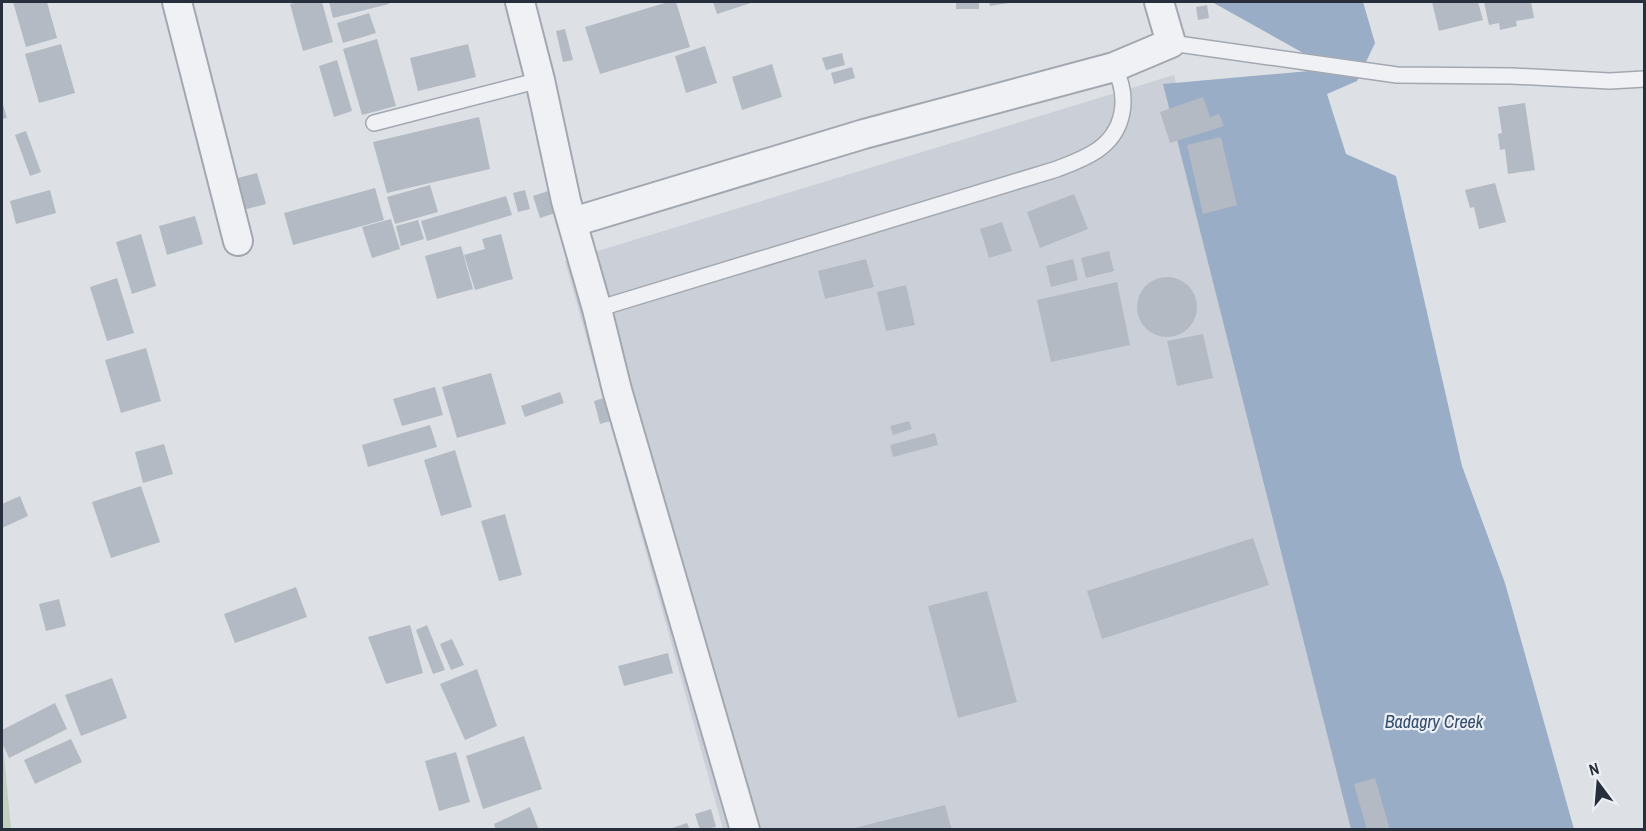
<svg xmlns="http://www.w3.org/2000/svg" width="1646" height="831" font-family="'Archivo Narrow',sans-serif">
<style>
.built{fill:#cbd0d8}
.green{fill:#c3d0be}
.water{fill:#99aec6}
.building{fill:#b4bac3}
.lines{fill:none;stroke-linecap:round;stroke-linejoin:round}
.service-casing{stroke:#a3a8b0;stroke-width:18}
.minor-casing{stroke:#a3a8b0;stroke-width:32}
.service{stroke:#eff1f5;stroke-width:15}
.minor{stroke:#eff1f5;stroke-width:28}
.labels{text-anchor:middle;stroke-width:4.5;stroke-linejoin:round;paint-order:stroke}
.water-label{font-size:18px;font-style:italic;fill:#334d6e;stroke:#eceff4}
</style>
<rect width="100%" height="100%" fill="#dde1e6"/>
<!-- built -->
<path class="built" d="M1174 75 1359 829H723L565 261Z"/>
<!-- green -->
<path class="green" d="M2 733 11 829H2Z"/>
<!-- water -->
<path class="water" d="M1212 2H1363L1375 43 1357 81 1327 94 1346 154 1396 176 1462 466 1505 583 1574 829H1351L1163 84 1332 69Z"/>
<!-- building -->
<g class="building">
<path d="M13 2H47L57 38 26 47Z"/>
<path d="M300 2H322L333 42 303 51 290 4Z"/>
<path d="M329 2H389V4L333 18Z"/>
<path d="M668 2H676L690 47 600 74 585 27Z"/>
<path d="M713 2H754L717 14Z"/>
<rect x="956" y="2" width="23" height="7"/>
<path d="M989 2H1009V3L990 6Z"/>
<path d="M1432 2H1478L1483 20 1439 31Z"/>
<path d="M1484 2H1531L1534 18 1516 21 1517 26 1500 30 1499 23 1489 25Z"/>
<path d="M1207 5 1209 18 1198 20 1196 7Z"/>
<path d="M369 13 376 33 343 43 337 23Z"/>
<path d="M565 29 573 60 563 62 556 31Z"/>
<path d="M377 39 396 106 362 115 343 49Z"/>
<path d="M61 44 75 93 39 103 25 54Z"/>
<path d="M468 44 476 77 418 91 410 58Z"/>
<path d="M705 46 717 83 686 93 675 56Z"/>
<path d="M842 53 845 65 826 70 822 58Z"/>
<path d="M337 60 352 111 334 117 319 66Z"/>
<path d="M772 64 782 97 742 110 732 77Z"/>
<path d="M852 67 855 78 834 84 831 73Z"/>
<path d="M1203 97 1210 117 1219 114 1224 126 1170 143 1160 112Z"/>
<path d="M2 101 7 118 2 119Z"/>
<path d="M1525 103 1535 170 1508 174 1505 149 1500 150 1498 134 1502 133 1498 107Z"/>
<path d="M479 117 490 169 387 193 373 142Z"/>
<path d="M26 131 41 172 30 176 15 135Z"/>
<path d="M1221 137 1237 205 1203 214 1187 145Z"/>
<path d="M257 173 266 204 243 210 234 179Z"/>
<path d="M1495 183 1506 222 1479 229 1474 207 1470 208 1465 190Z"/>
<path d="M430 185 438 212 395 224 387 197Z"/>
<path d="M375 188 384 220 293 245 284 213Z"/>
<path d="M50 190 56 213 16 224 10 201Z"/>
<path d="M525 190 530 209 518 212 513 193Z"/>
<path d="M548 191 555 213 540 218 533 196Z"/>
<path d="M1074 194 1088 229 1040 248 1027 212Z"/>
<path d="M506 196 512 215 427 241 421 221Z"/>
<path d="M195 216 203 244 167 255 159 226Z"/>
<path d="M391 219 400 249 372 258 362 227Z"/>
<path d="M418 220 424 239 401 246 396 226Z"/>
<path d="M1002 222 1012 251 989 258 980 229Z"/>
<path d="M141 234 156 286 132 294 116 242Z"/>
<path d="M501 234 513 279 475 290 464 255 485 249 482 239Z"/>
<path d="M461 246 473 289 437 299 425 256Z"/>
<path d="M1109 251 1114 271 1086 278 1081 258Z"/>
<path d="M866 259 874 287 825 299 818 271Z"/>
<path d="M1073 259 1078 280 1051 287 1046 266Z"/>
<circle cx="1167" cy="307" r="30"/>
<path d="M117 278 134 333 107 341 90 287Z"/>
<path d="M1117 282 1130 345 1051 362 1037 300Z"/>
<path d="M906 285 915 325 886 331 877 292Z"/>
<path d="M1203 334 1213 378 1177 386 1167 341Z"/>
<path d="M146 348 161 401 121 413 105 360Z"/>
<path d="M491 373 506 424 457 438 442 387Z"/>
<path d="M435 387 443 415 402 426 393 399Z"/>
<path d="M560 392 564 403 525 417 521 406Z"/>
<path d="M607 397 614 420 600 424 594 401Z"/>
<path d="M909 421 912 429 893 435 890 426Z"/>
<path d="M430 425 437 447 368 467 362 445Z"/>
<path d="M935 433 938 445 893 457 890 445Z"/>
<path d="M164 444 173 474 143 483 135 452Z"/>
<path d="M455 450 472 507 441 516 424 460Z"/>
<path d="M141 486 160 542 111 558 92 502Z"/>
<path d="M20 496 28 516 2 528V504Z"/>
<path d="M505 514 522 575 499 581 481 521Z"/>
<path d="M1253 538 1269 585 1102 639 1087 591Z"/>
<path d="M296 587 307 617 235 643 224 614Z"/>
<path d="M987 591 1017 702 958 718 928 606Z"/>
<path d="M59 599 66 626 46 631 39 604Z"/>
<path d="M410 625 423 673 386 684 368 637Z"/>
<path d="M427 625 445 670 433 674 416 630Z"/>
<path d="M452 639 464 665 451 670 440 644Z"/>
<path d="M668 653 673 673 624 686 618 666Z"/>
<path d="M477 669 497 726 465 740 440 684Z"/>
<path d="M112 678 127 718 81 736 65 695Z"/>
<path d="M55 703 67 729 9 758 2 743V730Z"/>
<path d="M524 736 542 789 483 809 466 756Z"/>
<path d="M71 739 82 762 35 784 24 760Z"/>
<path d="M456 752 470 802 439 811 425 761Z"/>
<path d="M1375 778 1390 830H1367L1354 784Z"/>
<path d="M945 805 952 830H851V829Z"/>
<path d="M530 807 539 830H496L494 824Z"/>
<path d="M711 809 716 827 700 830 695 814Z"/>
<path d="M687 823 690 830H670L669 829Z"/>
</g>
<g class="lines">
<defs>
<g id="service">
<path d="M1171 43 1397 75 1512 76 1610 81 1644 79"/>
<path d="M374 123 540 80"/>
<path d="M597 309 1057 169C1070 164 1084 159 1096 151 1125 132 1130 97 1114 67"/>
</g>
<g id="minor">
<path d="M177 2 238 241"/>
<path d="M520 2 540 80 566 201 597 309 617 390 745 830"/>
<path d="M573 222 864 134 1114 67 1171 43 1159 2"/>
</g>
</defs>
<!-- service casing -->
<use href="#service" class="service-casing"/>
<!-- minor casing -->
<use href="#minor" class="minor-casing"/>
<!-- service -->
<use href="#service" class="service"/>
<!-- minor -->
<use href="#minor" class="minor"/>
</g>
<g class="labels">
<!-- water labels -->
<g class="water-label">
<text x="1434" y="728">Badagry Creek</text>
</g>
</g>
<!-- border -->
<rect width="1646" height="831" fill="none" stroke="#272f3c" stroke-width="6"/>
<!-- north arrow -->
<g transform="translate(1598 783) rotate(344)" stroke="#eceff4" stroke-width="4.5" paint-order="stroke">
<path d="M0-4.5L10 22L0 15L-10 22Z" fill="#272f3c"/>
<text y="-9" font-size="16" font-weight="bold" text-anchor="middle" fill="#272f3c">N</text>
</g>
</svg>
